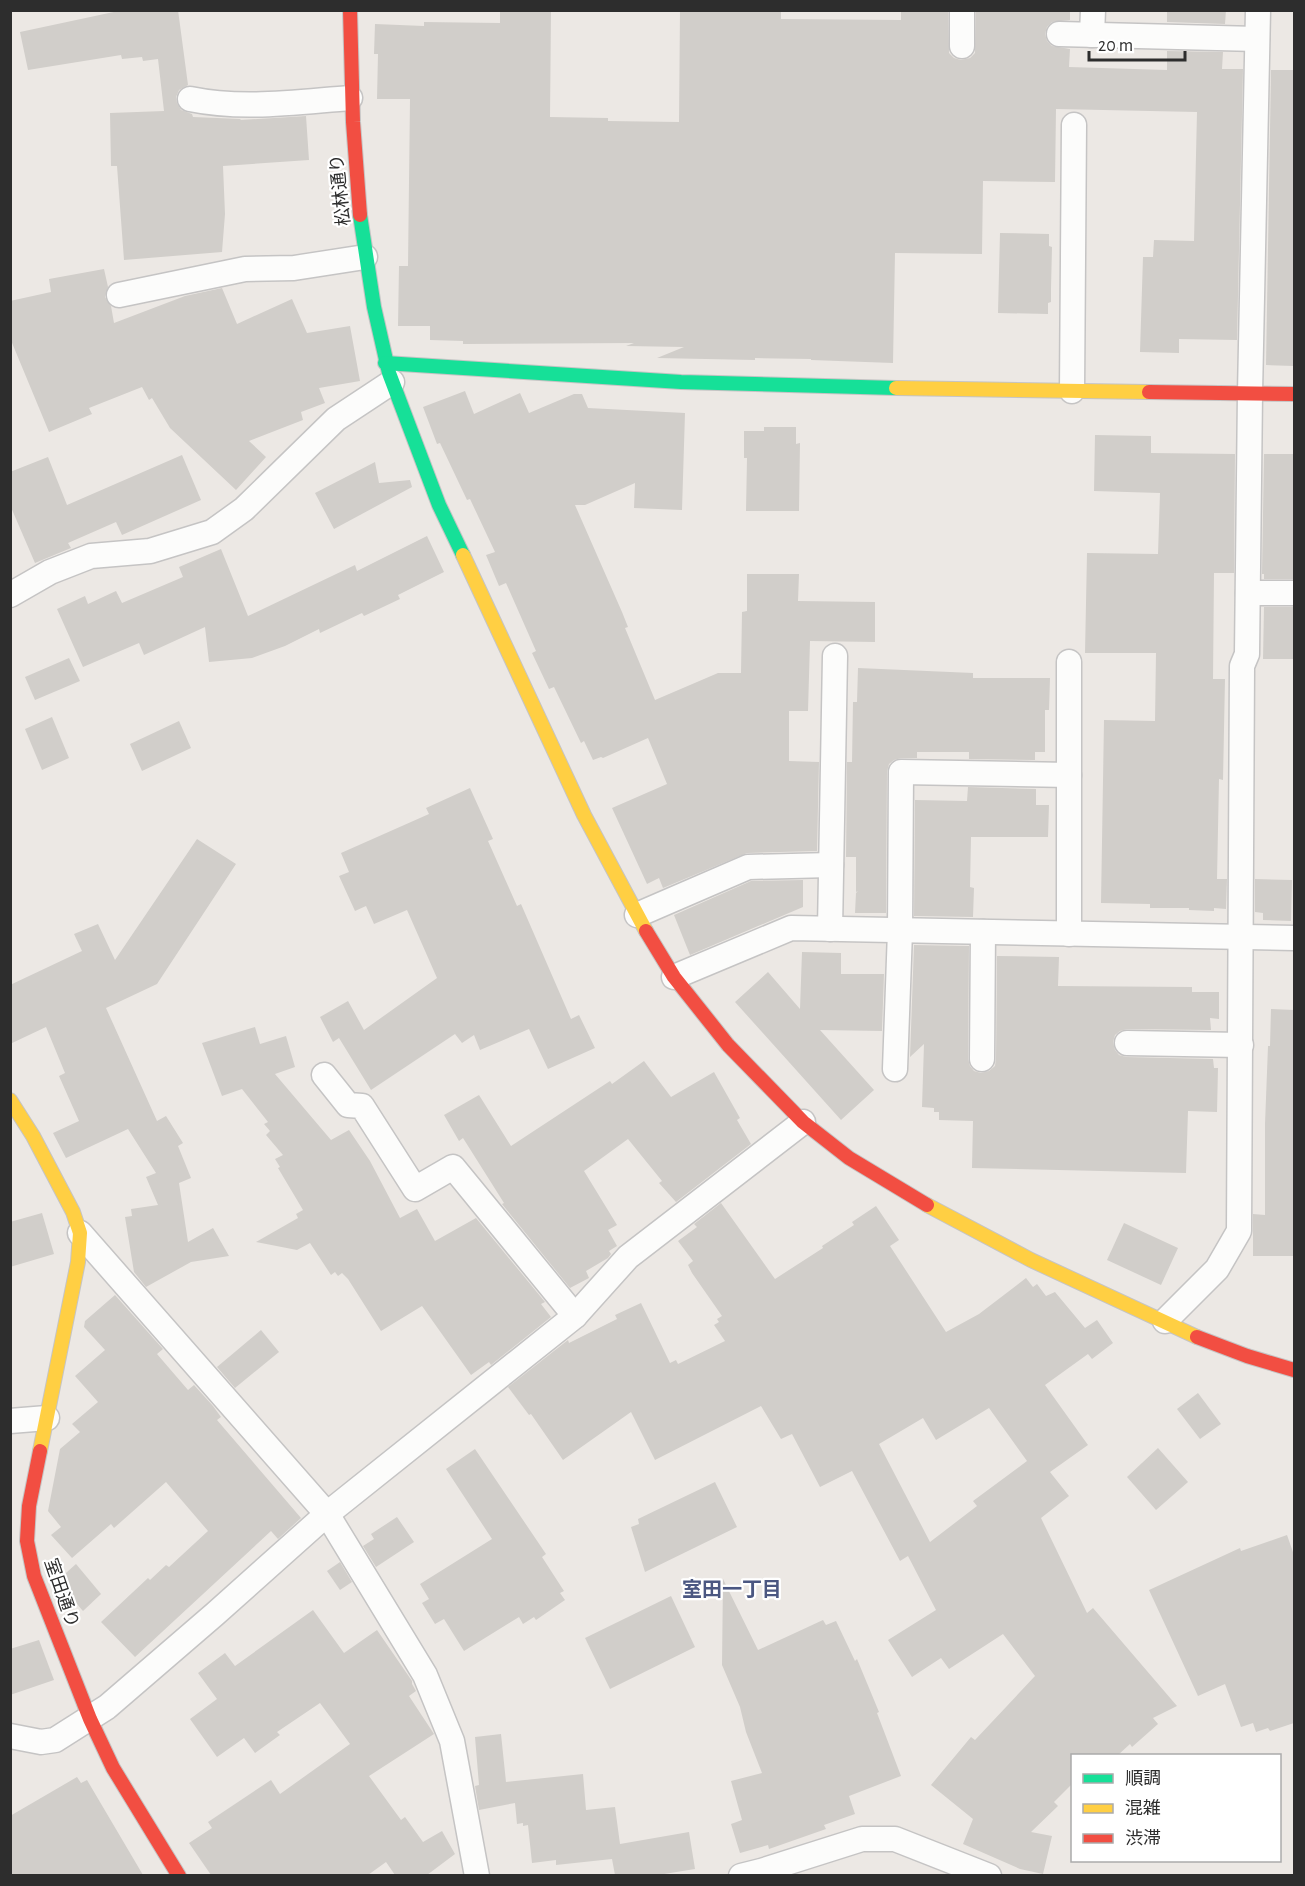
<svg xmlns="http://www.w3.org/2000/svg" width="1305" height="1886" font-family="'Alegreya Sans','Noto Sans JP',sans-serif">
<style>
.building{fill:#d1ceca;fill-rule:evenodd}
.lines{fill:none;stroke-linecap:round;stroke-linejoin:round}
.street-casing{stroke:#c5c4c4;stroke-width:27}
.fast-casing{stroke:#c5c4c4;stroke-width:16}
.slow-casing{stroke:#c5c4c4;stroke-width:16}
.jam-casing{stroke:#c5c4c4;stroke-width:16}
.street{stroke:#fcfcfb;stroke-width:24}
.fast{stroke:#16e098;stroke-width:14}
.slow{stroke:#ffcf43;stroke-width:14}
.jam{stroke:#f24e42;stroke-width:14}
.labels{text-anchor:middle;stroke-width:4.5;stroke-linejoin:round;paint-order:stroke}
.street-label{font-size:18px;fill:#2d2d2d;stroke:#fff}
.neighbourhood-label{font-size:20px;font-weight:bold;fill:#4b5781;stroke:#fff}
</style>
<rect width="100%" height="100%" fill="#ece8e4"/>
<!-- building -->
<g class="building">
<path d="M123 10H178L188 85 179 90 176 97 177 103 181 110 192 114 193 117 241 119 240 120 306 116 309 160 223 166 225 214 222 252 124 260 117 166H111L110 113 164 111 158 59 143 61 142 57 122 59 121 55 28 70 20 32Z"/>
<path d="M500 10H551L550 117 608 118V121L679 122 680 10H781V19L901 20V10H948L949 53 954 58 961 60 970 58 975 53 976 10H1070V20L1052 22 1047 27 1045 34 1047 41 1052 46 1070 49 1069 67 1167 70V51L1223 52 1222 69H1243L1237 340 1179 339V353L1140 352 1143 257H1153L1154 240 1194 241 1197 112 1056 109 1055 182 983 181 982 254 895 253 893 363 811 360V359L755 358V360L657 358 684 347 626 346 634 343 463 344V341L430 340V326H398L399 266H408L410 99H377L378 54H374L375 24 424 26V22L500 23Z"/>
<path d="M1167 10H1226L1225 24 1167 22Z"/>
<path d="M1271 70H1294V366L1266 365Z"/>
<path d="M1000 233 1049 234V246L1052 247 1051 289V302L1048 303V314L998 313Z"/>
<path d="M104 269 108 287 105 297 111 306 114 323 185 296 222 288 237 324 292 299 307 333 350 326 360 381 319 388 325 403 301 412 303 420 249 441 266 457 236 490 170 428 152 398 149 400 142 387 89 408 92 414 49 432 10 338V301L51 292 49 279Z"/>
<path d="M465 391 474 414 520 393 529 413 574 394H582L588 408 685 413 682 510 634 508 635 483 585 505H575L622 612 628 627 625 628 655 700 718 673H741L742 612 747 611V574H799L798 601 875 602V642L810 641 808 711H789V761L819 762 817 851 747 853 663 888 659 878 647 884 612 808 667 784 648 738 603 758 601 757 593 760 584 741 581 743 554 687 549 689 532 653 536 651 506 583 499 586 486 555 495 552 470 499 467 500 440 443 437 444 423 407Z"/>
<path d="M764 427H796V444L800 443 799 511H746L747 458H744V431H764Z"/>
<path d="M1095 435 1151 436V453L1235 454 1234 573H1214L1213 679H1225L1223 780 1219 779 1217 879H1227L1226 909 1214 908V911L1189 910V908H1150V904L1101 903 1104 720 1155 721 1156 653H1085L1087 553 1158 554 1160 493 1094 491Z"/>
<path d="M1264 454H1294V579H1264V574H1262Z"/>
<path d="M182 455 201 500 122 535 116 522 68 543 71 548 35 563 10 505V472L48 457 67 505Z"/>
<path d="M375 462 379 483 410 480 412 487 334 529 315 493Z"/>
<path d="M427 536 444 572 398 595 400 599 364 616 362 613 320 633 319 629 285 646 252 658 209 662 205 627 144 655 139 643 83 667 57 609 85 596 88 604 116 591 122 603 183 577 179 567 221 549 248 616 355 565 357 571Z"/>
<path d="M1264 607H1294V659H1263Z"/>
<path d="M69 658 80 681 35 700 25 677Z"/>
<path d="M858 668 973 673V678H1050L1049 710H1045V752H1035V760L969 759V752H917V758H901L894 760 889 764 887 772 886 913H855L856 893 858 891 856 892V857H846L847 762H852L853 702H857Z"/>
<path d="M52 717 69 758 42 770 25 729Z"/>
<path d="M179 721 191 748 142 771 130 744Z"/>
<path d="M968 787 1036 789V805H1049L1048 837H971L970 887 974 888 973 917 914 916 915 800 967 801Z"/>
<path d="M470 788 493 839 488 841 517 906 521 904 571 1019 579 1015 595 1048 548 1069 529 1029 480 1050 474 1035 462 1043 455 1034 371 1090 339 1038 333 1042 320 1017 348 1001 364 1030 437 978 407 910 374 924 366 906 355 911 339 876 349 872 341 853 429 814 426 808Z"/>
<path d="M197 839 236 864 157 984 106 1008 157 1121 166 1116 183 1143 178 1146 191 1178 179 1183 188 1242 213 1228 229 1256 191 1262 146 1287 134 1272 125 1217 132 1216 131 1209 158 1205 146 1177 156 1173 128 1129 66 1158 53 1133 79 1121 59 1076 65 1073 46 1027 10 1044V985L82 951 74 934 98 924 115 960Z"/>
<path d="M1255 879 1292 880 1291 921 1263 920V913L1255 912Z"/>
<path d="M803 880V907L690 955 674 915 751 881Z"/>
<path d="M914 945 969 946 968 1059 970 1066 974 1071 981 1073 989 1071 995 1066 996 1059 997 956 1059 957 1058 986 1192 987V992H1219V1019L1210 1018 1211 1030 1127 1029 1120 1031 1115 1035 1113 1042 1115 1050 1119 1055 1126 1057 1213 1059 1214 1068H1218L1217 1112 1188 1111 1186 1173 972 1168 973 1121 939 1120V1112H934V1108L922 1107 924 1044 910 1057Z"/>
<path d="M802 952 841 953V974H884L882 1031 820 1030 874 1090 841 1120 735 1002 768 972 800 1009Z"/>
<path d="M1271 1009 1294 1010V1256H1253V1214L1265 1215V1124L1268 1046H1270Z"/>
<path d="M255 1027 260 1044 286 1036 295 1067 275 1074 331 1140 349 1130 370 1161 400 1218 417 1209 435 1241 476 1218 545 1302 541 1304 551 1317 491 1365 489 1362 471 1375 422 1306 381 1331 348 1279 342 1273 338 1276 335 1272 331 1275 310 1243 297 1250 256 1242 298 1218 296 1214 303 1210 278 1168 280 1167 275 1159 283 1155 266 1135 270 1131 264 1124 268 1122 242 1089 222 1096 202 1043Z"/>
<path d="M644 1061 671 1097 714 1072 740 1118 737 1120 751 1144 676 1202 659 1183 662 1181 628 1139 584 1171 617 1225 608 1230 617 1246 609 1251 611 1254 608 1258 586 1271 589 1278 570 1288 502 1204 504 1203 463 1138 459 1141 444 1115 479 1095 511 1146 610 1081 612 1084Z"/>
<path d="M721 1203 775 1279 823 1248 822 1246 854 1225 852 1222 876 1206 899 1240 890 1246 946 1332 979 1314 1026 1278 1033 1287 1037 1284 1046 1296 1055 1292 1085 1328 1097 1320 1113 1343 1092 1359 1088 1354 1045 1385 1088 1445 1050 1472 1069 1496 1041 1518 1087 1613 1093 1608 1177 1706 1153 1718 1158 1724 1132 1747 1130 1744 1118 1755H1072V1784L1054 1802 1058 1806 1031 1832 1052 1836 1043 1874 1020 1869 963 1844 973 1819 931 1785 971 1737 975 1740 1035 1676 1003 1634 949 1669 941 1658 912 1677 888 1640 936 1610 908 1556 900 1561 852 1471 820 1487 792 1434 781 1439 761 1406 655 1460 631 1412 563 1460 531 1414 529 1415 508 1387 568 1340 569 1343 617 1319 615 1315 641 1303 670 1363 676 1360 678 1364 725 1341 714 1325 719 1322 717 1319 722 1316 692 1273 688 1265 693 1261 678 1241 697 1227 694 1224ZM989 1408 1027 1461 973 1501 977 1506 930 1542 879 1444 923 1418 936 1440Z"/>
<path d="M42 1213 54 1254 10 1267V1222Z"/>
<path d="M1124 1223 1178 1248 1161 1285 1107 1260Z"/>
<path d="M115 1295 163 1349 157 1354 188 1390 194 1385 213 1406 221 1417 217 1420 301 1518 278 1539 271 1531 135 1657 101 1622 148 1578 150 1580 166 1565 169 1567 208 1531 166 1482 114 1528 111 1524 72 1558 51 1535 61 1527 48 1511 60 1449 80 1432 72 1424 98 1402 75 1376 105 1350 84 1327 85 1321Z"/>
<path d="M261 1330 279 1352 235 1388 217 1367Z"/>
<path d="M1198 1393 1221 1424 1200 1439 1177 1409Z"/>
<path d="M1158 1448 1188 1482 1156 1510 1127 1477Z"/>
<path d="M475 1449 546 1554 542 1557 564 1591 560 1593 565 1600 536 1620 534 1617 523 1624 519 1617 464 1651 444 1619 435 1624 422 1603 429 1599 420 1584 492 1539 446 1469Z"/>
<path d="M715 1482 737 1527 645 1572 631 1527 639 1524 638 1519Z"/>
<path d="M397 1517 414 1542 376 1567 363 1546 374 1539 371 1534Z"/>
<path d="M1287 1535 1294 1555V1723L1270 1731 1268 1728 1256 1732 1253 1723 1241 1727 1225 1684 1198 1696 1149 1590 1240 1548 1241 1551Z"/>
<path d="M340 1562 352 1582 340 1590 327 1571Z"/>
<path d="M76 1564 101 1594 83 1611 57 1581Z"/>
<path d="M723 1579 758 1650 823 1620 826 1625 836 1621 855 1661 857 1659 879 1712 877 1713 901 1776 849 1796 855 1814 824 1825 826 1829 769 1849 768 1845 740 1853 731 1824 742 1820 731 1781 762 1773 746 1732 740 1707 722 1665Z"/>
<path d="M671 1596 695 1647 610 1689 585 1638Z"/>
<path d="M313 1610 344 1653 377 1630 412 1681V1684L416 1691 409 1696 434 1734 369 1776 401 1820 405 1817 423 1842 442 1831 455 1854 427 1875H395L386 1862 368 1875H211L189 1843 212 1828 208 1822 271 1780 280 1794 350 1744 320 1703 277 1732 280 1735 255 1753 244 1738 217 1757 190 1719 217 1699 198 1673 225 1653 235 1666Z"/>
<path d="M39 1640 54 1680 10 1695V1649Z"/>
<path d="M501 1734 506 1782 583 1774 586 1810 615 1807 620 1844 689 1832 695 1869 658 1875H615L612 1859 556 1865V1860L532 1863 528 1825 523 1826V1823L517 1824 515 1803 479 1810 475 1786 479 1785 475 1737Z"/>
<path d="M77 1777 81 1783 87 1780 143 1875H10V1816Z"/>
</g>
<g class="lines">
<defs>
<g id="street">
<path d="M1059 34 1257 39"/>
<path d="M1092 35 1093 10"/>
<path d="M962 46V10"/>
<path d="M190 99C243 110 297 102 350 98"/>
<path d="M119 295 245 269 294 268 365 257"/>
<path d="M1072 391 1074 125"/>
<path d="M1248 593H1294"/>
<path d="M10 595 50 572 91 556 150 551 212 532 244 509 336 419 392 382"/>
<path d="M1069 662V934"/>
<path d="M637 915 748 867 831 865"/>
<path d="M830 929 835 656"/>
<path d="M674 977 791 928 1294 938"/>
<path d="M1127 1043 1241 1045"/>
<path d="M982 1059 983 932"/>
<path d="M895 1069 900 931 901 772 1069 775"/>
<path d="M324 1075 348 1105 362 1106 415 1189 453 1167 575 1316"/>
<path d="M80 1233 327 1514 425 1675 452 1741 477 1876"/>
<path d="M1165 1321 1217 1269 1239 1231 1242 666 1247 654 1250 393 1258 10"/>
<path d="M10 1421 47 1418"/>
<path d="M10 1736 41 1742 55 1740 107 1707 215 1614 327 1514 575 1316 628 1257 803 1122"/>
<path d="M741 1876 761 1871 862 1839H895L989 1876"/>
</g>
<g id="fast">
<path d="M360 215 374 307 389 373 439 505 463 555"/>
<path d="M385 363 681 382 896 388"/>
</g>
<g id="slow">
<path d="M896 388 1149 392"/>
<path d="M463 555 584 815 646 931"/>
<path d="M10 1100 33 1136 73 1212 80 1233 78 1262 40 1451"/>
<path d="M927 1205 1031 1260 1197 1337"/>
</g>
<g id="jam">
<path d="M350 10 353 122 360 215"/>
<path d="M1149 392 1294 394"/>
<path d="M646 931 674 977 728 1045 803 1122 849 1158 927 1205"/>
<path d="M1197 1337 1247 1356 1294 1370"/>
<path d="M40 1451 29 1506 27 1541 34 1576 90 1719 113 1768 179 1876"/>
</g>
</defs>
<!-- street casing -->
<use href="#street" class="street-casing"/>
<!-- fast casing -->
<use href="#fast" class="fast-casing"/>
<!-- slow casing -->
<use href="#slow" class="slow-casing"/>
<!-- jam casing -->
<use href="#jam" class="jam-casing"/>
<!-- street -->
<use href="#street" class="street"/>
<!-- fast -->
<use href="#fast" class="fast"/>
<!-- slow -->
<use href="#slow" class="slow"/>
<!-- jam -->
<use href="#jam" class="jam"/>
</g>
<g class="labels">
<!-- street labels -->
<g class="street-label">
<text transform="translate(340 190) rotate(-96)" y="6">松林通り</text>
<text transform="translate(62 1593) rotate(71)" y="6">室田通り</text>
</g>
<!-- neighbourhood labels -->
<g class="neighbourhood-label">
<text x="732" y="1596">室田一丁目</text>
</g>
</g>
<!-- border -->
<rect width="1305" height="1886" fill="none" stroke="#2d2d2d" stroke-width="24"/>
<!-- legend -->
<rect x="1071" y="1754" width="210" height="108" fill="#ffffff" stroke="#ababab" stroke-width="1.5"/>
<rect x="1083" y="1774" width="30" height="9" fill="#16e098" stroke="#ababab" stroke-width="1.5"/>
<text x="1125" y="1784" font-size="18" fill="#2d2d2d">順調</text>
<rect x="1083" y="1804" width="30" height="9" fill="#ffcf43" stroke="#ababab" stroke-width="1.5"/>
<text x="1125" y="1814" font-size="18" fill="#2d2d2d">混雑</text>
<rect x="1083" y="1834" width="30" height="9" fill="#f24e42" stroke="#ababab" stroke-width="1.5"/>
<text x="1125" y="1844" font-size="18" fill="#2d2d2d">渋滞</text>
<!-- scale -->
<path d="M1089 51v9h96v-9" fill="none" stroke="#2d2d2d" stroke-width="3"/>
<text x="1098" y="51" font-size="18" fill="#2d2d2d" stroke="#ffffff" stroke-width="4.5" paint-order="stroke">20 m</text>
</svg>
